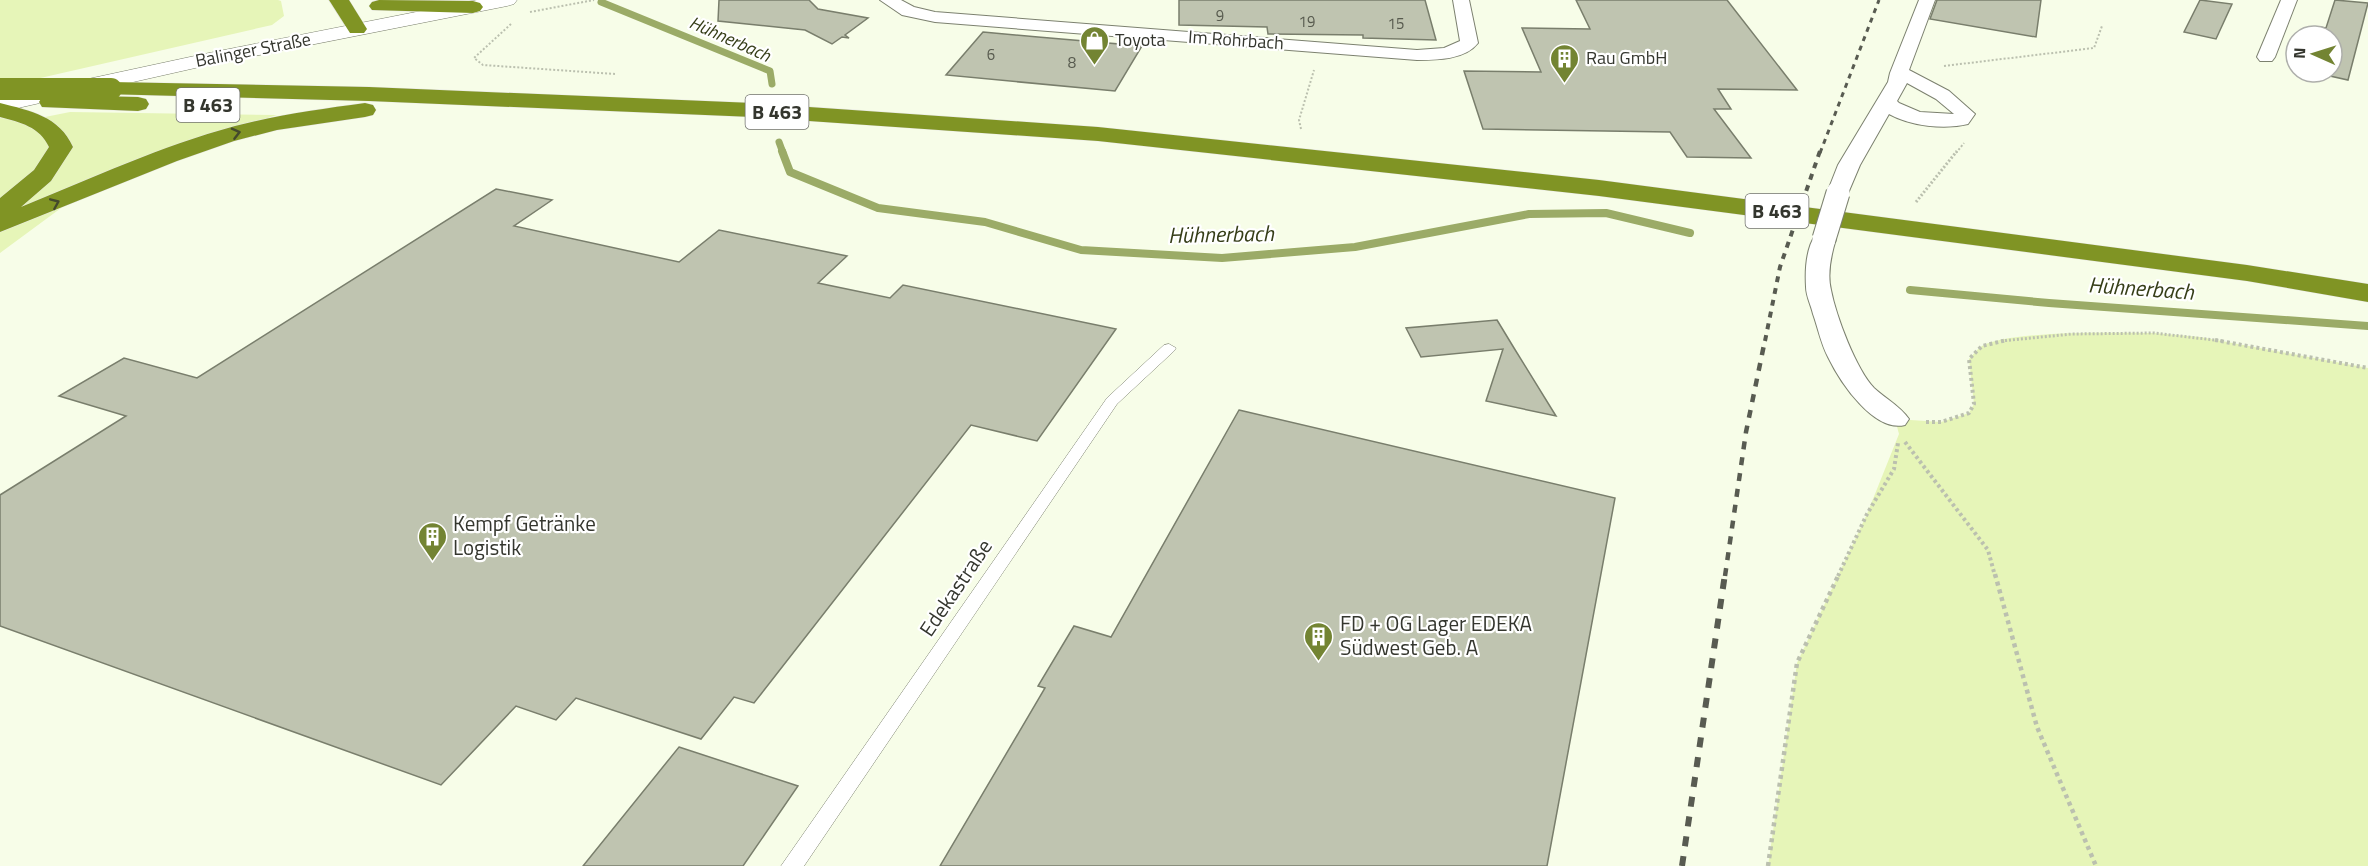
<svg xmlns="http://www.w3.org/2000/svg" width="2368" height="866" font-family="'Titillium Web',sans-serif">
<style>
.green{fill:#e6f5b8}
.lines{fill:none;stroke-linecap:round;stroke-linejoin:round}
.stream-far1{stroke:#9bab67;stroke-width:7}
.stream{stroke:#9bab67;stroke-width:8}
.building{fill:#bfc4b0;stroke:#797e6c;stroke-width:1.5}
.lane-casing{stroke:#7c816f;stroke-width:1}
.street-casing{stroke:#7c816f;stroke-width:2}
.secondary-casing{stroke:#7c816f;stroke-width:1}
.highway-casing{stroke:#e7e7e6;stroke-width:1}
.path-far3{stroke:#bbc0af;stroke-width:2;stroke-dasharray:2 2;stroke-linecap:butt}
.path-far2{stroke:#bbc0af;stroke-width:3;stroke-dasharray:2 2;stroke-linecap:butt}
.path-far1{stroke:#bbc0af;stroke-width:4;stroke-dasharray:3 3;stroke-linecap:butt}
.path{stroke:#bbc0af;stroke-width:4.5;stroke-dasharray:4 4;stroke-linecap:butt}
.lane{fill:#fff;fill-rule:evenodd}
.street{fill:#fff;fill-rule:evenodd}
.secondary{fill:#fff;fill-rule:evenodd}
.highway{fill:#809424;fill-rule:evenodd}
.rail-far3{stroke:#585b51;stroke-width:3;stroke-dasharray:5 5;stroke-linecap:butt}
.rail-far2{stroke:#585b51;stroke-width:4;stroke-dasharray:6 6;stroke-linecap:butt}
.rail-far1{stroke:#585b51;stroke-width:4.5;stroke-dasharray:8 8;stroke-linecap:butt}
.rail{stroke:#585b51;stroke-width:6;stroke-dasharray:10 10;stroke-linecap:butt}
.street-bridge-casing{stroke:#7c816f;stroke-width:25;stroke-linecap:butt}
.highway-bridge-casing{stroke:#e7e7e6;stroke-width:22;stroke-linecap:butt}
.street-bridge{stroke:#fff;stroke-width:23}
.highway-bridge{stroke:#809424;stroke-width:22}
.oneway{stroke:#43492c}
.labels{text-anchor:middle;stroke-width:4.5;stroke-linejoin:round;paint-order:stroke}
.far-number-label{font-size:15px;fill:#575a4e}
.far-water-label{font-size:18px;font-style:italic;fill:#363e18;stroke:#fff}
.far-poi-label{font-size:18px;fill:#34362e;stroke:#fff;text-anchor:start}
.far-street-label{font-size:18px;fill:#34362e;stroke:#fff}
.shield{fill:#fff;stroke:#71726d;stroke-width:1.5}
.shield-label{font-size:20px;font-weight:bold;fill:#34362e}
.poi-label{font-size:21px;fill:#34362e;stroke:#fff;text-anchor:start}
.street-label{font-size:21px;fill:#34362e;stroke:#fff}
.water-label{font-size:22px;font-style:italic;fill:#363e18;stroke:#fff}
</style>
<rect width="100%" height="100%" fill="#f7fde8"/>
<!-- green -->
<g class="green">
<path d="M0 0H278L281 1 284 16 272 25 36 79 0 80Z"/>
<path d="M70 112 277 115 114 169 0 253V118L30 120Z"/>
<path d="M2154 333 2200 337 2368 368V866H1768L1797 663 1867 514 1899 434 1895 419 1941 422 1969 413 1974 404 1969 359C1973 355 1977 349 1982 346 2009 330 2118 333 2154 333Z"/>
</g>
<g class="lines">
<!-- stream-far1 -->
<g class="stream-far1">
<path d="M601 2 770 71 772 84"/>
<path d="M779 142 783 153"/>
</g>
<!-- stream -->
<g class="stream">
<path d="M782 151 790 172 878 208 985 222 1081 250 1222 258 1355 247 1529 214 1606 213 1690 233"/>
<path d="M1910 290 2049 303 2368 326"/>
</g>
</g>
<!-- building -->
<g class="building">
<path d="M719 0H809L818 9 868 18 845 35 849 38 842 37 832 44 805 30 718 21Z"/>
<path d="M1179 0H1425L1436 40 1363 38V35L1268 34 1267 27 1179 25Z"/>
<path d="M1576 0H1727L1797 90 1718 89 1731 109H1714L1751 158 1687 157 1670 132 1483 129 1464 71 1541 72 1522 28 1590 29Z"/>
<path d="M1937 0H2041L2036 37 1930 19Z"/>
<path d="M2200 0 2232 4 2216 39 2184 32Z"/>
<path d="M2335 0 2368 3 2348 80 2312 72H2332V36H2318L2321 27 2326 28Z"/>
<path d="M983 32 1038 37 1142 46 1115 91 946 75Z"/>
<path d="M496 189 552 200 514 226 679 262 719 230 847 256 818 283 890 298 903 285 1116 329 1037 441 971 425 754 703 734 697 701 739 576 698 556 720 516 706 441 785 0 626V495L126 416 59 396 124 358 197 378Z"/>
<path d="M1497 320 1514 348 1556 416 1486 401 1503 349 1421 357 1406 328Z"/>
<path d="M1239 410 1615 498 1547 866H940L1045 688 1038 686 1074 626 1111 637Z"/>
<path d="M679 747 798 786 743 866H583Z"/>
</g>
<g class="lines">
<defs>
<path id="lane" d="M1169 344 1176 348 1174 351 1117 404 804 866H781L1107 398 1164 345Z"/>
<g id="street">
<path d="M880 0H901L914 7 935 12 1417 50 1444 48 1460 41 1453 0H1469L1478 43C1465 60 1436 60 1417 60L935 22 902 15Z"/>
<path d="M1919 0H1935L1909 70 1949 91 1975 114 1968 124C1944 130 1911 126 1889 114L1860 165 1846 198 1838 200 1830 198 1827 193 1838 165 1888 82 1890 73ZM1907 83 1936 99 1954 114 1920 112 1899 103 1897 101Z"/>
<path d="M2281 0H2297L2275 57 2272 61H2260L2257 57Z"/>
<path d="M1824 232 1832 234 1836 239C1831 255 1827 274 1831 290 1836 316 1856 369 1874 388 1886 399 1900 406 1909 419L1905 425C1874 433 1840 382 1828 357 1821 344 1818 328 1813 314 1811 305 1806 296 1806 287 1805 270 1806 248 1816 234Z"/>
</g>
<path id="secondary" d="M477 0H517L514 4 507 6 204 66 0 112V98L204 54Z"/>
<g id="highway">
<path d="M329 0H349L367 29 364 33H350Z"/>
<path d="M379 0 473 1 480 3 483 7 480 11 473 13 372 10 369 6 372 2Z"/>
<path d="M111 82 369 87 753 103 1098 127 1599 180 2247 265 2368 284V302L2247 281 1599 196 1098 141 753 117 369 101 103 94 100 89 103 84Z"/>
<path d="M50 95 138 97 146 99 149 104 146 109 138 111 42 107 39 102 42 97Z"/>
<path d="M0 103C31 111 59 116 73 147L51 181 21 207C92 178 161 146 235 126 277 115 321 109 365 103L373 105 376 110 373 115 365 117 277 130 234 141 177 161 0 232V198L34 170 49 147C40 127 20 122 0 117Z"/>
</g>
</defs>
<!-- lane casing -->
<use href="#lane" class="lane-casing"/>
<!-- street casing -->
<use href="#street" class="street-casing"/>
<!-- secondary casing -->
<use href="#secondary" class="secondary-casing"/>
<!-- highway casing -->
<use href="#highway" class="highway-casing"/>
<!-- path-far3 -->
<g class="path-far3">
<path d="M530 12 594 0"/>
<path d="M511 24 474 58 483 65 615 74"/>
<path d="M1944 66 2094 48 2102 26"/>
<path d="M1301 129 1299 120 1314 70"/>
<path d="M1956 153 1964 143"/>
</g>
<!-- path-far2 -->
<g class="path-far2">
<path d="M1916 202 1957 151"/>
<path d="M2001 341 2072 334 2154 333 2223 341"/>
</g>
<!-- path-far1 -->
<g class="path-far1">
<path d="M2215 340 2368 368"/>
<path d="M1926 422H1941L1969 413 1974 404 1969 359 1982 346 2007 340"/>
<path d="M1905 442 1988 550 1995 576"/>
<path d="M1838 576 1867 514 1894 469 1898 443"/>
</g>
<!-- path -->
<g class="path">
<path d="M1995 574 2037 727 2096 866"/>
<path d="M1768 866 1797 663 1839 574"/>
</g>
<!-- lane -->
<use href="#lane" class="lane"/>
<!-- street -->
<use href="#street" class="street"/>
<!-- secondary -->
<use href="#secondary" class="secondary"/>
<!-- highway -->
<use href="#highway" class="highway"/>
<!-- rail-far3 -->
<path class="rail-far3" d="M1820 153 1879 0"/>
<!-- rail-far2 -->
<path class="rail-far2" d="M1765 341 1780 267 1820 151"/>
<!-- rail-far1 -->
<path class="rail-far1" d="M1725 576 1746 432 1765 340"/>
<!-- rail -->
<path class="rail" d="M1682 866 1725 574"/>
<defs>
<path id="street-bridge" d="M1824 239 1838 193"/>
<path id="highway-bridge" d="M0 89H111"/>
</defs>
<!-- street-bridge casing -->
<use href="#street-bridge" class="street-bridge-casing"/>
<!-- highway-bridge casing -->
<use href="#highway-bridge" class="highway-bridge-casing"/>
<!-- street-bridge -->
<use href="#street-bridge" class="street-bridge"/>
<!-- highway-bridge -->
<use href="#highway-bridge" class="highway-bridge"/>
</g>
<!-- one-way arrows -->
<defs><path id="oneway-chevron" d="M-2-3.5L2.5 0L-2 3.5" fill="none" stroke-width="1.6" stroke-linecap="round" stroke-linejoin="round" transform="scale(1.5)"/></defs>
<g class="oneway">
<use href="#oneway-chevron" transform="translate(236 133) rotate(-14)"/>
<use href="#oneway-chevron" transform="translate(55 203) rotate(-23)"/>
</g>
<!-- icons -->
<defs>
<symbol id="shop-pin" viewBox="-11 -11 22 30"><path d="M0 17L-7.5 6A9.5 9.5 0 1 1 7.5 6Z" fill="#738433" stroke="#fff"/><path d="M-5-2.5h2.3a2.7 3.5 0 0 1 5.4 0H5L5.5 6h-11ZM-1.5-2.5h3a1.5 2.3 0 0 0-3 0Z" fill="#fff"/></symbol>
<symbol id="building-pin" viewBox="-11 -11 22 30"><path d="M0 17L-7.5 6A9.5 9.5 0 1 1 7.5 6Z" fill="#738433" stroke="#fff"/><path d="M-4-6H4V6H1V3H-1V6H-4ZM-2.5-4.3h1.7v1.8h-1.7ZM.8-4.3h1.7v1.8H.8ZM-2.5-1h1.7V.8h-1.7ZM.8-1h1.7V.8H.8Z" fill="#fff"/></symbol>
</defs>
<g fill-rule="evenodd">
<use href="#shop-pin" x="1078" y="24" width="33" height="45"/>
<use href="#building-pin" x="1548" y="42" width="33" height="45"/>
<use href="#building-pin" x="416" y="520" width="33" height="45"/>
<use href="#building-pin" x="1302" y="620" width="33" height="45"/>
</g>
<g class="labels">
<!-- far-number labels -->
<g class="far-number-label">
<text x="1220" y="21">9</text>
<text x="1307" y="27">19</text>
<text x="1396" y="29">15</text>
<text x="991" y="60">6</text>
<text x="1072" y="68">8</text>
</g>
<!-- far-water labels -->
<g class="far-water-label">
<text transform="translate(730 39) rotate(24)" y="6">Hühnerbach</text>
</g>
<!-- far-poi labels -->
<g class="far-poi-label">
<text x="1115" y="46">Toyota</text>
<text x="1586" y="64">Rau GmbH</text>
</g>
<!-- far-street labels -->
<g class="far-street-label">
<text transform="translate(1236 40) rotate(4)" y="6">Im Rohrbach</text>
<text transform="translate(253 50) rotate(-11)" y="6">Balinger Straße</text>
</g>
<!-- shield labels -->
<g class="shield">
<rect x="176.5" y="88" width="63" height="34" rx="4.5"/>
<rect x="745.5" y="95" width="63" height="34" rx="4.5"/>
<rect x="1745.5" y="194" width="63" height="34" rx="4.5"/>
</g>
<g class="shield-label">
<text x="208" y="112">B 463</text>
<text x="777" y="119">B 463</text>
<text x="1777" y="218">B 463</text>
</g>
<!-- poi labels -->
<g class="poi-label">
<text x="453" y="531">Kempf Getränke<tspan x="453" dy="24">Logistik</tspan></text>
<text x="1340" y="631">FD + OG Lager EDEKA<tspan x="1340" dy="24">Südwest Geb. A</tspan></text>
</g>
<!-- street labels -->
<g class="street-label">
<text transform="translate(956 588) rotate(-56)" y="7">Edekastraße</text>
</g>
<!-- water labels -->
<g class="water-label">
<text transform="translate(1221 234) rotate(-1)" y="8">Hühnerbach</text>
<text transform="translate(2141 288) rotate(4)" y="8">Hühnerbach</text>
</g>
</g>
<!-- north arrow -->
<g transform="translate(2314 54) rotate(273)"><circle r="28" fill="#ffffff" stroke="#aeafab" stroke-width="1.5"/>
<path d="M0-4.5L10 22L0 15L-10 22Z" fill="#738433"/>
<text y="-9" font-size="16" font-weight="bold" text-anchor="middle" fill="#34362e">N</text>
</g>
</svg>
